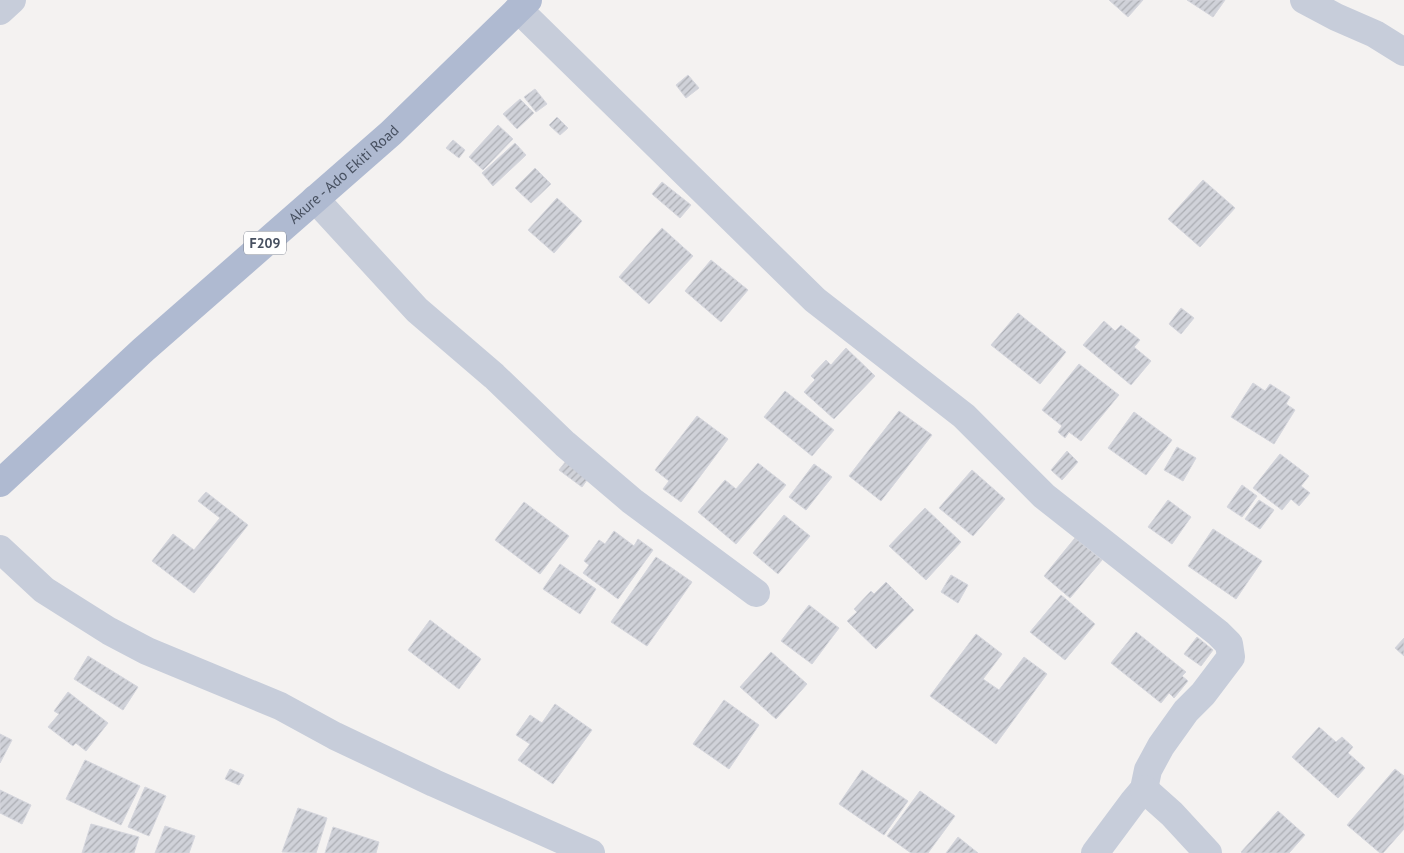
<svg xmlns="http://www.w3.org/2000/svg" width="1404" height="853" font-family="'PT Sans',sans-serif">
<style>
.building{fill:url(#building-hatch);stroke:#d5d6dd}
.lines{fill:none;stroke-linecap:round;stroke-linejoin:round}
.minor{stroke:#c7cdda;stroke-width:28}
.major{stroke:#afbad1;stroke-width:28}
.labels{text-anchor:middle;stroke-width:4;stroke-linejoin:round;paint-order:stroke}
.shield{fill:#fff;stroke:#7e8490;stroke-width:1}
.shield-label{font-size:14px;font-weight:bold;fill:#475060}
.street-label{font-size:15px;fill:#475060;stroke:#fff}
</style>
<defs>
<pattern id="building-hatch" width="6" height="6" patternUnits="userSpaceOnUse" patternTransform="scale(1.25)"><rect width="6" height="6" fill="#d0d2d9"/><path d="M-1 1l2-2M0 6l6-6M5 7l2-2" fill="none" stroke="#abadb3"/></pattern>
</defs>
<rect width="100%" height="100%" fill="#f4f2f1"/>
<!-- building -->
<g class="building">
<path d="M1109 0H1143L1128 17Z"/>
<path d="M1187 0H1225L1213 17Z"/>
<path d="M688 75 699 88 686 98 676 85Z"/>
<path d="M535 89 547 104 536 112 524 97Z"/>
<path d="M520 99 534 113 517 129 503 114Z"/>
<path d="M557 117 568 128 560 135 549 125Z"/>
<path d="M498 125 513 139 483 170 469 157Z"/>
<path d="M453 140 465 150 459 158 446 148Z"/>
<path d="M515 143 526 155 493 186 482 173Z"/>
<path d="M535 168 551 184 531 203 515 188Z"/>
<path d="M1203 180 1235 208 1200 247 1168 219Z"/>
<path d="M662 182 691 205 680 218 652 194Z"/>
<path d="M557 198 582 221 554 253 528 230Z"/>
<path d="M662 228 693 256 649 304 619 277Z"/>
<path d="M711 260 748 290 721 322 685 291Z"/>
<path d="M1181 308 1194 318 1181 334 1169 324Z"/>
<path d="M1018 313 1066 352 1040 384 991 345Z"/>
<path d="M1104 321 1115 331 1121 325 1140 340 1134 347 1151 361 1131 385 1083 345Z"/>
<path d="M846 348 875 376 834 419 804 392 815 380 811 376 826 360 831 365Z"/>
<path d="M1079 364 1119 395 1081 441 1069 432 1065 438 1058 432 1062 426 1042 410Z"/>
<path d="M1253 383 1265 391 1270 384 1290 397 1286 404 1295 410 1274 444 1231 417Z"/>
<path d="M785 391 834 430 812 456 764 417Z"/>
<path d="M899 411 932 435 881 501 849 476Z"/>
<path d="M1134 412 1172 440 1146 475 1108 448Z"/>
<path d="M697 416 728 439 681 502 663 489 669 481 655 470Z"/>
<path d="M1177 447 1196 458 1183 481 1164 470Z"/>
<path d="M1067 451 1078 462 1062 480 1051 470Z"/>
<path d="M1280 454 1309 476 1301 486 1310 493 1299 506 1291 499 1282 510 1253 488Z"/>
<path d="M570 456 592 473 582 487 559 470Z"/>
<path d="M758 463 786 485 736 544 698 512 725 480 736 489Z"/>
<path d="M814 464 832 477 806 510 789 497Z"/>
<path d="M972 470 1005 499 973 536 939 508Z"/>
<path d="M1242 485 1257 496 1242 517 1227 507Z"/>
<path d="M206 492 248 525 194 593 152 561 173 534 194 550 220 518 198 501Z"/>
<path d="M1168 500 1191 517 1172 544 1148 527Z"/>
<path d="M1259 500 1274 510 1260 529 1245 519Z"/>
<path d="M524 502 569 536 540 574 495 540Z"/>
<path d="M925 508 961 542 926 580 889 546Z"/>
<path d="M784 515 810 536 778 574 753 553Z"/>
<path d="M1213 529 1262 561 1236 599 1188 566Z"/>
<path d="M614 531 634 546 638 539 653 550 618 599 583 573 589 565 584 561 599 540 605 544Z"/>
<path d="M1075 538 1102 560 1070 598 1044 576Z"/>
<path d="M656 557 692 582 647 646 611 622Z"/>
<path d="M560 564 596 589 580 614 543 589Z"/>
<path d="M951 575 968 585 958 603 941 592Z"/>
<path d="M886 582 914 610 876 649 847 621 857 612 854 609 871 591 874 594Z"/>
<path d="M1061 595 1095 624 1065 660 1030 632Z"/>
<path d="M809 605 839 628 812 664 781 641Z"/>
<path d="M430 620 481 659 459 689 408 650Z"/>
<path d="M1136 632 1186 672 1182 676 1188 681 1174 698 1169 693 1161 703 1111 663Z"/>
<path d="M976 634 1002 654 983 679 999 690 1024 657 1047 674 996 744 930 696Z"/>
<path d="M1197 637 1213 650 1201 666 1184 654Z"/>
<path d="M1404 638V656L1395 648Z"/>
<path d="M771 652 807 684 776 719 740 687Z"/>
<path d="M88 656 138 687 123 710 74 679Z"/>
<path d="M68 692 108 723 86 751 76 743 73 746 48 727 59 714 54 711Z"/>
<path d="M724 700 759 725 729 769 693 744Z"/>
<path d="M555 704 592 730 553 784 518 760 530 744 516 735 530 715 542 723Z"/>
<path d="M1319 727 1336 742 1342 737 1353 747 1348 753 1365 768 1338 798 1292 757Z"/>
<path d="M0 734 12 740 0 763Z"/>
<path d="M85 760 140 786 121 825 66 799Z"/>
<path d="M230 769 244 775 239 785 225 779Z"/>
<path d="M1395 769 1404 776V829L1383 853H1380L1347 825Z"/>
<path d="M862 770 908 801 884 835 839 804Z"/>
<path d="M145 787 166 796 149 836 128 827Z"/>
<path d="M0 790 31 805 22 824 0 813Z"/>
<path d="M920 791 955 816 928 853H911L887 836Z"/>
<path d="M298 808 327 818 316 853 282 852Z"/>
<path d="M1278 811 1305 835 1289 853H1242L1241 852Z"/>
<path d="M91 824 139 837 134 853H82Z"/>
<path d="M165 826 195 836 189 853H155Z"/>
<path d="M333 827 379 842 376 853H325Z"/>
<path d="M958 837 978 853H946Z"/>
</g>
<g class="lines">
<!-- minor -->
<g class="minor">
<path d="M1304 0 1336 17 1375 34 1404 52"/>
<path d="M518 9 815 300 964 416 1044 496 1218 633 1229 644 1231 657 1203 694 1186 711 1161 746 1148 770 1144 789 1133 802 1095 853"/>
<path d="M0 11 12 0"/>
<path d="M315 199 417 310 494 376 565 444 632 501 756 593"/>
<path d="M0 549 44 590 109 631 147 651 280 706 335 736 434 783 591 853"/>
<path d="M1144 789 1172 814 1208 853"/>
</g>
<!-- major -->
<path class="major" id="s1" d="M0 483 143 350 391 133 528 0"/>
</g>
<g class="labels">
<!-- shield labels -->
<rect class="shield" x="244" y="231.5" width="42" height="23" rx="4"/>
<g class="shield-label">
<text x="265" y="248">F209</text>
</g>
<!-- street labels -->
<g class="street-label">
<text dy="5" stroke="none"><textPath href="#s1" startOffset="462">Akure - Ado Ekiti Road</textPath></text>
</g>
</g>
</svg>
